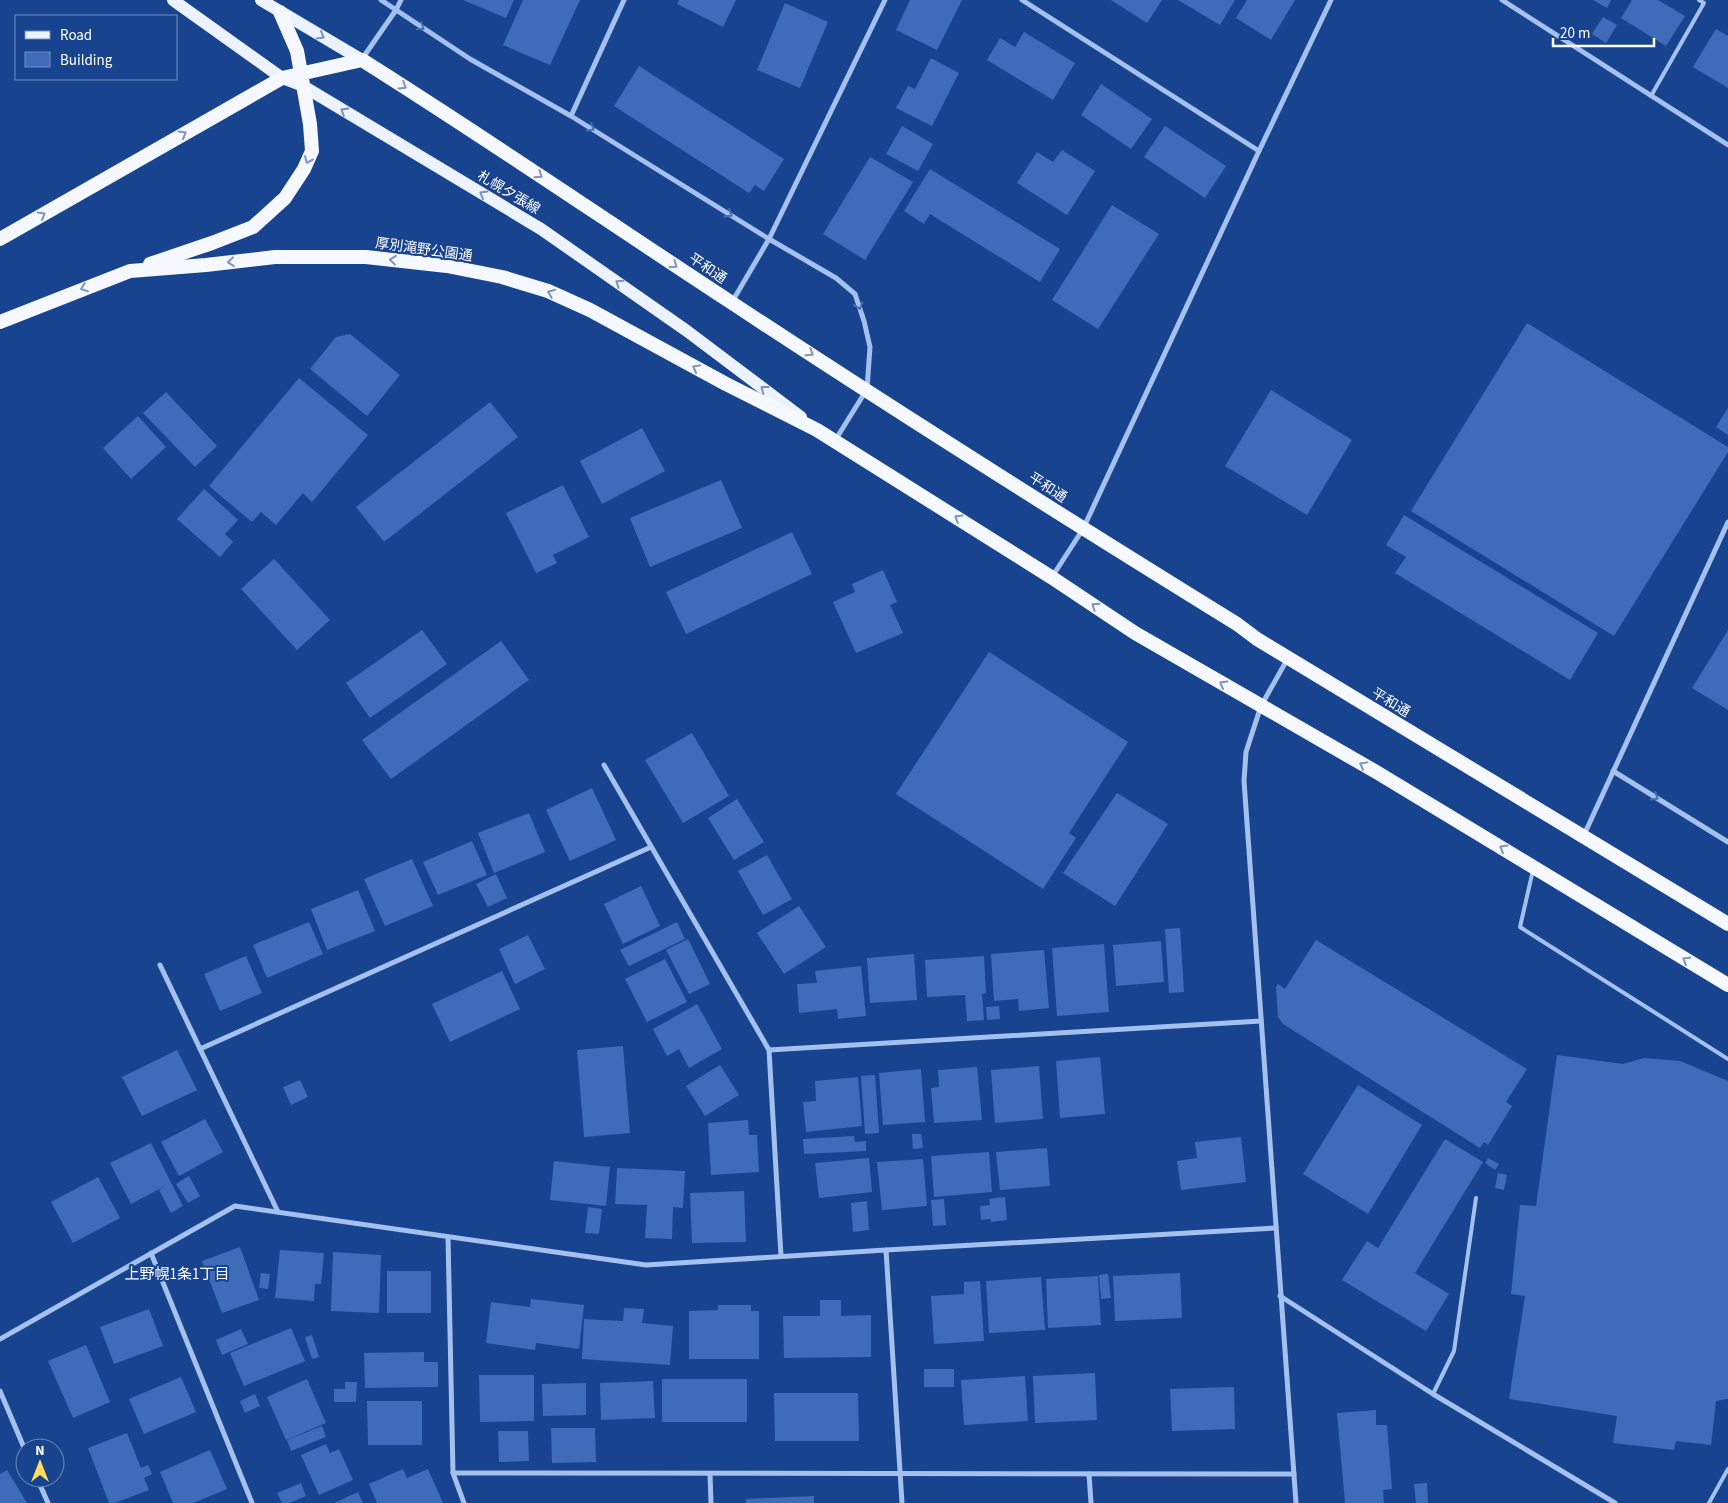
<svg xmlns="http://www.w3.org/2000/svg" width="1728" height="1503" font-family="'Source Sans 3','Noto Sans JP',sans-serif">
<style>
.building{fill:#3f6cb8}
.lines{fill:none;stroke-linecap:round;stroke-linejoin:round}
.service{stroke:#a4c0ef;stroke-width:4}
.minor{stroke:#a4c0ef;stroke-width:5}
.primary{stroke:#ecf2ff;stroke-width:12}
.trunk{stroke:#f6f8ff;stroke-width:14}
.oneway{stroke:#486fb1}
.oneway2{stroke:#7792c1}
.oneway3{stroke:#7b94c1}
.labels{text-anchor:middle;stroke-width:4;stroke-linejoin:round;paint-order:stroke}
.street-label{font-size:14px;fill:#fff;stroke:#17438f}
.neighbourhood-label{font-size:15px;fill:#fff;stroke:#17438f}
</style>
<rect width="100%" height="100%" fill="#17438f"/>
<!-- building -->
<g class="building">
<path d="M463 0H514L506 18Z"/>
<path d="M523 0H580L550 65 503 45Z"/>
<path d="M679 0H736L723 27 677 4Z"/>
<path d="M910 0H962L937 50 896 30Z"/>
<path d="M1111 0H1162L1147 23Z"/>
<path d="M1178 0H1235L1220 25Z"/>
<path d="M1247 0H1295L1271 40 1236 18Z"/>
<path d="M1593 0H1611L1607 8Z"/>
<path d="M1632 0H1658L1685 16 1666 46 1621 18Z"/>
<path d="M785 3 828 22 800 88 757 70Z"/>
<path d="M1603 17 1617 25 1606 43 1592 34Z"/>
<path d="M1716 29 1728 36V88L1693 67Z"/>
<path d="M1024 32 1075 63 1053 100 987 60 1000 38 1015 47Z"/>
<path d="M931 58 959 73 932 126 896 108 908 86 915 89Z"/>
<path d="M639 66 784 159 764 191 755 185 749 193 614 106Z"/>
<path d="M1101 84 1152 119 1131 149 1081 115Z"/>
<path d="M902 126 933 144 918 171 886 154Z"/>
<path d="M1165 126 1226 166 1205 198 1144 157Z"/>
<path d="M1062 150 1095 171 1067 215 1017 183 1037 152 1053 162Z"/>
<path d="M870 157 913 182 865 260 823 234Z"/>
<path d="M930 169 1060 249 1040 282 930 214 924 224 904 211Z"/>
<path d="M1112 205 1159 234 1098 329 1052 300Z"/>
<path d="M1527 323 1728 447V452L1614 636 1411 511Z"/>
<path d="M350 334 400 375 367 416 310 369 336 337Z"/>
<path d="M299 378 368 435 312 502 303 493 276 525 261 512 252 522 209 486Z"/>
<path d="M1271 390 1352 440 1307 515 1225 466Z"/>
<path d="M166 392 217 446 195 467 143 413Z"/>
<path d="M490 402 518 437 384 542 356 507Z"/>
<path d="M1728 408V435L1716 427Z"/>
<path d="M138 416 166 447 131 479 103 448Z"/>
<path d="M642 428 665 471 602 504 580 461Z"/>
<path d="M721 480 742 528 650 567 630 518Z"/>
<path d="M563 485 589 537 553 555 557 563 536 573 506 513Z"/>
<path d="M204 489 238 520 225 534 233 542 220 557 177 519Z"/>
<path d="M1404 515 1598 633 1570 680 1395 573 1406 557 1386 545Z"/>
<path d="M792 532 812 574 686 634 666 592Z"/>
<path d="M274 559 330 620 297 650 241 589Z"/>
<path d="M883 570 897 602 890 605 903 633 856 653 833 602 855 592 852 584Z"/>
<path d="M422 630 447 664 370 718 346 683Z"/>
<path d="M1728 630V710L1692 688Z"/>
<path d="M501 641 529 680 391 779 362 740Z"/>
<path d="M989 652 1128 742 1069 833 1076 838 1043 889 896 794Z"/>
<path d="M692 733 729 796 683 823 645 760Z"/>
<path d="M592 788 616 840 570 861 546 810Z"/>
<path d="M1117 793 1168 824 1115 906 1063 873Z"/>
<path d="M737 799 764 842 734 860 708 818Z"/>
<path d="M529 813 545 852 494 873 478 833Z"/>
<path d="M472 841 487 875 438 895 423 862Z"/>
<path d="M767 855 792 899 763 915 738 871Z"/>
<path d="M412 859 433 906 385 926 364 879Z"/>
<path d="M496 874 507 898 488 907 476 884Z"/>
<path d="M641 886 660 926 623 944 604 904Z"/>
<path d="M358 890 375 931 327 950 311 909Z"/>
<path d="M799 906 826 947 784 974 757 933Z"/>
<path d="M309 922 323 954 267 978 253 945Z"/>
<path d="M677 922 685 939 629 966 620 950Z"/>
<path d="M1180 928 1184 992 1169 993 1165 929Z"/>
<path d="M528 935 545 969 515 984 499 949Z"/>
<path d="M688 939 710 984 689 994 666 950Z"/>
<path d="M1316 940 1527 1069 1506 1102 1512 1106 1488 1145 1484 1142 1480 1148 1283 1024 1278 1017 1276 987 1278 984 1285 989Z"/>
<path d="M1161 941 1164 982 1116 986 1113 945Z"/>
<path d="M1104 944 1109 1012 1057 1016 1052 948Z"/>
<path d="M1044 950 1049 1008 1019 1011 1018 999 994 1001 991 954Z"/>
<path d="M914 954 917 1000 870 1003 867 958Z"/>
<path d="M246 956 262 993 220 1011 204 974Z"/>
<path d="M984 956 986 993 982 994 984 1020 967 1021 965 995 927 997 925 960Z"/>
<path d="M665 959 687 1002 647 1022 625 979Z"/>
<path d="M861 966 866 1016 838 1019 837 1009 799 1013 797 984 817 983 815 971Z"/>
<path d="M502 971 520 1009 450 1042 432 1004Z"/>
<path d="M697 1004 722 1049 689 1068 679 1049 667 1056 653 1029Z"/>
<path d="M999 1006 1000 1019 987 1020 986 1007Z"/>
<path d="M623 1046 630 1133 584 1137 577 1050Z"/>
<path d="M177 1050 197 1090 142 1116 122 1077Z"/>
<path d="M1557 1055 1623 1064 1644 1058 1680 1061 1728 1081V1399L1716 1401 1711 1445 1676 1441 1674 1450 1613 1443 1617 1416 1509 1399 1525 1296 1511 1294 1520 1205 1536 1206Z"/>
<path d="M1100 1057 1105 1114 1060 1118 1056 1061Z"/>
<path d="M720 1065 739 1095 705 1116 686 1086Z"/>
<path d="M1039 1066 1043 1119 995 1123 991 1070Z"/>
<path d="M977 1067 982 1120 934 1123 931 1088 939 1087 938 1070Z"/>
<path d="M921 1069 925 1122 883 1125 879 1073Z"/>
<path d="M875 1075 879 1133 865 1134 861 1076Z"/>
<path d="M858 1077 862 1126 806 1132 803 1102 816 1101 815 1081Z"/>
<path d="M300 1080 308 1097 291 1105 283 1087Z"/>
<path d="M1358 1085 1422 1125 1368 1214 1303 1174Z"/>
<path d="M205 1119 223 1152 179 1176 161 1142Z"/>
<path d="M748 1120 749 1135H757L759 1172 711 1175 708 1123Z"/>
<path d="M912 1134H921L923 1148 913 1149Z"/>
<path d="M854 1136 855 1142 866 1141V1151L804 1154 803 1139Z"/>
<path d="M1241 1137 1246 1182 1181 1190 1177 1161 1197 1158 1195 1142Z"/>
<path d="M1445 1139 1483 1162 1415 1273 1449 1294 1426 1331 1342 1280 1367 1241 1378 1248Z"/>
<path d="M151 1143 183 1206 171 1213 159 1190 165 1186 131 1204 110 1163Z"/>
<path d="M1047 1148 1050 1186 1000 1190 996 1152Z"/>
<path d="M989 1152 992 1192 934 1197 931 1156Z"/>
<path d="M869 1158 872 1192 819 1198 815 1163Z"/>
<path d="M1488 1158 1499 1164 1495 1170 1485 1163Z"/>
<path d="M923 1159 927 1206 882 1210 877 1162Z"/>
<path d="M554 1161 610 1167 606 1206 550 1200Z"/>
<path d="M617 1168 685 1171 683 1208 673 1207 672 1239 645 1238 647 1205 615 1204Z"/>
<path d="M1498 1173 1507 1175 1504 1190 1495 1188Z"/>
<path d="M189 1176 200 1196 188 1203 176 1184Z"/>
<path d="M98 1177 120 1218 73 1243 51 1202Z"/>
<path d="M744 1191 746 1242 692 1243 690 1193Z"/>
<path d="M1005 1197 1007 1220 991 1222V1219L981 1220 980 1206 990 1205 989 1199Z"/>
<path d="M944 1199 946 1225 933 1226 931 1200Z"/>
<path d="M867 1201 869 1230 853 1232 851 1203Z"/>
<path d="M588 1207 602 1209 599 1234 585 1233Z"/>
<path d="M240 1247 259 1300 222 1313 202 1261Z"/>
<path d="M280 1250 324 1253 321 1284H315L314 1301 275 1298Z"/>
<path d="M333 1252 381 1255 379 1313 331 1311Z"/>
<rect x="387" y="1271" width="44" height="42"/>
<path d="M261 1273 270 1274 268 1289 259 1288Z"/>
<path d="M1180 1273 1182 1318 1115 1321 1113 1276Z"/>
<path d="M1108 1274 1111 1298 1101 1299 1099 1275Z"/>
<path d="M1098 1276 1101 1325 1048 1328 1046 1279Z"/>
<path d="M1041 1277 1045 1330 989 1333 986 1281Z"/>
<path d="M980 1281 984 1341 934 1344 931 1296 964 1294V1282Z"/>
<path d="M531 1299 584 1305 579 1349 536 1343 535 1350 486 1343 491 1302 530 1307Z"/>
<path d="M820 1300H841V1316L871 1315V1357L784 1358 783 1316H820Z"/>
<path d="M718 1305H751V1311H759V1359H689V1311L718 1310Z"/>
<path d="M624 1308 644 1309 642 1323 673 1326 670 1365 582 1359 584 1319 623 1321Z"/>
<path d="M149 1309 163 1346 114 1364 100 1327Z"/>
<path d="M291 1328 305 1361 244 1386 230 1353Z"/>
<path d="M241 1329 248 1344 222 1355 216 1340Z"/>
<path d="M312 1335 319 1357 312 1359 305 1337Z"/>
<path d="M86 1345 110 1402 73 1418 48 1361Z"/>
<path d="M424 1352V1362H438V1387L365 1388 364 1353Z"/>
<rect x="924" y="1369" width="30" height="18"/>
<path d="M1095 1373 1097 1420 1035 1423 1033 1376Z"/>
<path d="M479 1375H534V1421L480 1422Z"/>
<path d="M1025 1376 1028 1421 964 1425 961 1380Z"/>
<path d="M181 1377 196 1412 144 1434 129 1399Z"/>
<path d="M307 1379 326 1423 286 1440 267 1397Z"/>
<rect x="662" y="1379" width="85" height="43"/>
<path d="M653 1381 655 1418 601 1420 600 1383Z"/>
<path d="M345 1382H357L356 1402H334V1389H345Z"/>
<path d="M586 1383V1415L543 1416 542 1384Z"/>
<path d="M1234 1387 1235 1429 1172 1431 1170 1389Z"/>
<path d="M774 1393H858L859 1441H775Z"/>
<path d="M255 1394 260 1406 245 1413 240 1401Z"/>
<path d="M367 1401H422V1445H368Z"/>
<path d="M1376 1410V1425H1387L1392 1489 1383 1490 1384 1503H1345L1337 1413Z"/>
<path d="M322 1426 326 1437 291 1451 287 1440Z"/>
<path d="M551 1428H595L596 1462 552 1463Z"/>
<path d="M498 1431H528L529 1461 499 1462Z"/>
<path d="M127 1433 141 1468 148 1465 152 1474 144 1478 149 1490 115 1503H109L88 1448Z"/>
<path d="M326 1444 330 1453 339 1449 353 1480 319 1495 301 1455Z"/>
<path d="M210 1450 227 1489 193 1503H173L160 1472Z"/>
<path d="M403 1469 407 1478 428 1469 443 1503H377L369 1484Z"/>
<path d="M7 1470 27 1503H0V1474Z"/>
<path d="M301 1483 306 1496 289 1503H282L277 1493Z"/>
<path d="M1427 1483 1428 1503H1416L1414 1484Z"/>
<path d="M358 1492 363 1503H334Z"/>
<path d="M814 1496V1503H746V1499Z"/>
</g>
<g class="lines">
<!-- service -->
<g class="service">
<path d="M1651 96 1704 3 1699 0"/>
<path d="M1533 870 1520 927 1728 1059"/>
<path d="M1433 1394 1454 1351 1476 1198"/>
<path d="M1709 1503 1728 1469"/>
</g>
<!-- minor -->
<g class="minor">
<path d="M381 0 470 59 571 116 769 239 836 278 855 294 864 321 870 347 867 389 836 439"/>
<path d="M1022 0 1259 151"/>
<path d="M1502 0 1728 145"/>
<path d="M362 59 396 10 401 0"/>
<path d="M571 116 624 0"/>
<path d="M732 302 769 239 885 0"/>
<path d="M1052 577 1083 529 1259 151 1331 0"/>
<path d="M1288 658 1261 706 1246 752 1244 781 1296 1503"/>
<path d="M604 765 769 1050 781 1256"/>
<path d="M1613 771 1728 842"/>
<path d="M1584 835 1728 522"/>
<path d="M160 965 278 1212"/>
<path d="M200 1049 651 847"/>
<path d="M769 1050 1261 1021"/>
<path d="M448 1237 453 1473 464 1503"/>
<path d="M886 1250 902 1503"/>
<path d="M151 1253 252 1503"/>
<path d="M1280 1296 1433 1394 1615 1503"/>
<path d="M0 1339 235 1206 646 1265 886 1250 1276 1228"/>
<path d="M0 1391 25 1450"/>
<path d="M453 1473 1294 1474"/>
<path d="M710 1474 711 1503"/>
<path d="M1089 1474 1091 1503"/>
<path d="M37 1478 48 1503"/>
</g>
<!-- primary -->
<g class="primary">
<path d="M173 0 282 78 303 86 541 229 687 331 801 417"/>
<path d="M261 0 362 60"/>
</g>
<!-- trunk -->
<g class="trunk">
<path d="M0 239 282 78 362 60C486 138 607 221 729 301 897 412 1067 519 1237 624L1257 639 1728 924"/>
<path d="M150 264 212 243 253 227 285 198 304 169 312 151 310 124 297 51 280 12"/>
<path d="M0 322 130 271 206 265 275 257H366L447 266 502 277 548 291 590 310 726 384 817 430 1051 577 1135 633 1378 773 1728 985"/>
</g>
</g>
<!-- one-way arrows -->
<defs><path id="oneway-chevron" d="M-2-3.5L2.5 0L-2 3.5" fill="none" stroke-width="1.6" stroke-linecap="round" stroke-linejoin="round" transform="scale(1.25)"/></defs>
<g class="oneway">
<use href="#oneway-chevron" transform="translate(421 27) rotate(34)"/>
<use href="#oneway-chevron" transform="translate(591 128) rotate(32)"/>
<use href="#oneway-chevron" transform="translate(729 214) rotate(32)"/>
<use href="#oneway-chevron" transform="translate(859 306) rotate(71)"/>
<use href="#oneway-chevron" transform="translate(1655 797) rotate(32)"/>
</g>
<g class="oneway2">
<use href="#oneway-chevron" transform="translate(321 36) rotate(30)"/>
<use href="#oneway-chevron" transform="translate(344 111) rotate(-149)"/>
<use href="#oneway-chevron" transform="translate(483 194) rotate(-149)"/>
<use href="#oneway-chevron" transform="translate(619 283) rotate(-145)"/>
<use href="#oneway-chevron" transform="translate(764 389) rotate(-143)"/>
</g>
<g class="oneway3">
<use href="#oneway-chevron" transform="translate(403 86) rotate(32)"/>
<use href="#oneway-chevron" transform="translate(183 134) rotate(-30)"/>
<use href="#oneway-chevron" transform="translate(308 160) rotate(114)"/>
<use href="#oneway-chevron" transform="translate(539 175) rotate(34)"/>
<use href="#oneway-chevron" transform="translate(42 215) rotate(-30)"/>
<use href="#oneway-chevron" transform="translate(393 260) rotate(-174)"/>
<use href="#oneway-chevron" transform="translate(231 262) rotate(174)"/>
<use href="#oneway-chevron" transform="translate(674 265) rotate(34)"/>
<use href="#oneway-chevron" transform="translate(84 288) rotate(159)"/>
<use href="#oneway-chevron" transform="translate(551 293) rotate(-158)"/>
<use href="#oneway-chevron" transform="translate(810 353) rotate(33)"/>
<use href="#oneway-chevron" transform="translate(696 368) rotate(-151)"/>
<use href="#oneway-chevron" transform="translate(958 518) rotate(-148)"/>
<use href="#oneway-chevron" transform="translate(1095 606) rotate(-146)"/>
<use href="#oneway-chevron" transform="translate(1223 684) rotate(-150)"/>
<use href="#oneway-chevron" transform="translate(1363 765) rotate(-151)"/>
<use href="#oneway-chevron" transform="translate(1503 848) rotate(-149)"/>
<use href="#oneway-chevron" transform="translate(1686 960) rotate(-149)"/>
</g>
<g class="labels">
<!-- street labels -->
<g class="street-label">
<text transform="translate(509 192) rotate(31)" y="5">札幌夕張線</text>
<text transform="translate(424 249) rotate(8)" y="5">厚別滝野公園通</text>
<text transform="translate(708 268) rotate(34)" y="5">平和通</text>
<text transform="translate(1048 487) rotate(33)" y="5">平和通</text>
<text transform="translate(1391 702) rotate(31)" y="5">平和通</text>
</g>
<!-- neighbourhood labels -->
<g class="neighbourhood-label">
<text x="177" y="1279">上野幌1条1丁目</text>
</g>
</g>
<!-- legend -->
<rect x="15" y="15" width="162" height="65" fill="#17438f" stroke="#748ebc"/>
<rect x="25" y="31" width="25" height="8" fill="#ecf2ff" stroke="#748ebc"/>
<text x="60" y="40" font-size="15" fill="#ffffff">Road</text>
<rect x="25" y="52" width="25" height="15" fill="#3f6cb8" stroke="#748ebc"/>
<text x="60" y="65" font-size="15" fill="#ffffff">Building</text>
<!-- north arrow -->
<g transform="translate(40 1463)"><circle r="24" fill="#17438f" stroke="#748ebc"/>
<path d="M0-4L9 19L0 12L-9 19Z" fill="#ffdd62"/>
<text y="-8" font-size="14" font-weight="bold" text-anchor="middle" fill="#ffffff">N</text>
</g>
<!-- scale -->
<path d="M1553 38v8h101v-8" fill="none" stroke="#ffffff" stroke-width="2.5"/>
<text x="1560" y="38" font-size="15" fill="#ffffff" stroke="#17438f" stroke-width="4" paint-order="stroke">20 m</text>
</svg>
